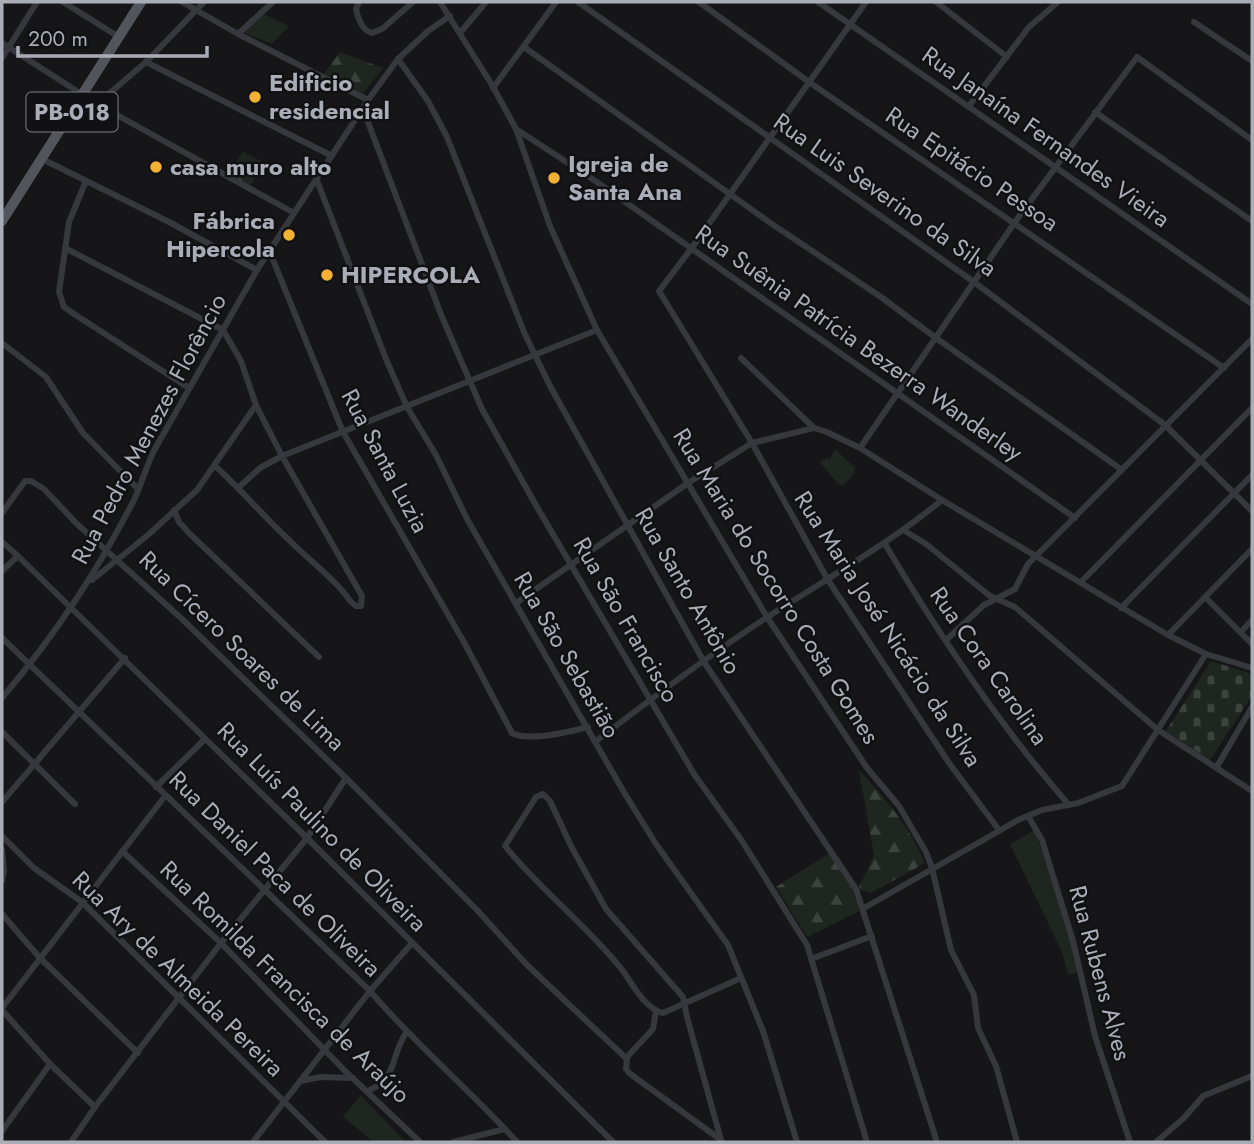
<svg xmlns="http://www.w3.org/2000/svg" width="1254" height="1144" font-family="Jost,sans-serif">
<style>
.grass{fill:#1e261f}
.forest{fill:url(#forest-firs)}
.cemetery{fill:url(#cemetery-stones)}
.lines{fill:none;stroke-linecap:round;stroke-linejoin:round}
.minor{stroke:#37383d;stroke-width:6}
.primary{stroke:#53555c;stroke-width:10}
.poi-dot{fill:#f2b134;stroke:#111113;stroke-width:2.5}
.labels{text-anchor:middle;stroke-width:5;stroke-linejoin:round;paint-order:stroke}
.shield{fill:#111113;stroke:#7b7e86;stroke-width:2}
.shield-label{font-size:23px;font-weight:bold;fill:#a8adb8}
.poi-label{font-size:24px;font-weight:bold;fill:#a8adb8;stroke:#111113;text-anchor:start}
.street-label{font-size:24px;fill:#a8adb8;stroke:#111113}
</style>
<defs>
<pattern id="forest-firs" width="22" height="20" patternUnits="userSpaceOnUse" patternTransform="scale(1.75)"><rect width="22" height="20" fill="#1e261f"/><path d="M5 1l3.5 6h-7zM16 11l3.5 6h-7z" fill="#3c433d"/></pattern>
<pattern id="cemetery-stones" width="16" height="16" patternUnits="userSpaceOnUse" patternTransform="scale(1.75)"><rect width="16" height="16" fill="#1e261f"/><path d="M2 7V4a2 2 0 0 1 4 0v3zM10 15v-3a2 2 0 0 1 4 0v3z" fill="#3c433d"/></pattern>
</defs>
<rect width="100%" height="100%" fill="#161618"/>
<!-- grass -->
<g class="grass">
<path d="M262 13 289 26 272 44 242 32Z"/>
<path d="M835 449 855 468 853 475 844 485 838 484 820 462 827 458 830 459Z"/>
<path d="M1035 830 1073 946 1077 973 1068 975 1062 952 1010 844Z"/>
<path d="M361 1095 364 1099 406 1142H374L343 1117Z"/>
</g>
<!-- forest -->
<g class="forest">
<path d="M340 52 383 68 363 94 324 74Z"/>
<path d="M243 152 264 163 250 186 229 174Z"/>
<path d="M859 770C886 799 909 826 925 863L871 893 858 889 874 856Z"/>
<path d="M830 853 853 890 861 910 807 937 776 887Z"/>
</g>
<!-- cemetery -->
<path class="cemetery" d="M1211 661 1252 674V696L1210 760 1166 731Z"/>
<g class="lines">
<!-- minor -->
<g class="minor">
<path d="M63 2 119 37"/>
<path d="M182 2 238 34 368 100"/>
<path d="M359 2 356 9C358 19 362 30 372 33L382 29 413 2"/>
<path d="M440 2 492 85 516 129 550 226 597 330 767 617 867 768 899 806 926 852 932 868 951 950 974 995 978 1028 996 1066 1017 1142"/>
<path d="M578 2 974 282 1165 425 1252 511"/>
<path d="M699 2 809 82 1224 368"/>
<path d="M818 2 1252 304"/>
<path d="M866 2 691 249 659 291 752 443 828 580 949 763 999 830"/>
<path d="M936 2 1007 57"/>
<path d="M1194 22 1252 61"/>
<path d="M460 33 486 2"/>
<path d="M238 34 273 2"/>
<path d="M2 43 97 104 146 62 204 2"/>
<path d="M524 47 769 222 881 297 936 338 1122 470"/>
<path d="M2 58 37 2"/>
<path d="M398 59 428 101 447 137 524 332 550 386 704 662 856 889 937 1142"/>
<path d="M146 62 332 156"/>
<path d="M493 88 556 2"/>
<path d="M97 104 294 213"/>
<path d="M969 106 1029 27 1058 2"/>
<path d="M363 109 442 317 482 409 537 507 694 774 742 841 807 945 867 1142"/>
<path d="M1095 112 1252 221"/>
<path d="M516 129 594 180 1075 518"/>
<path d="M42 159 169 222 257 270"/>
<path d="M316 178 386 359 407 407 436 455 467 519 625 794 656 844 728 945 763 1031 797 1142"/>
<path d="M86 181 69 222 59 292 64 307 74 314 189 388"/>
<path d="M65 248 223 330 241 361 256 405 282 456 362 596 361 606H356L351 602C334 578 310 561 289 540 263 516 241 489 215 466"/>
<path d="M269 250 343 432 465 644 512 733C529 742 569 732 588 727"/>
<path d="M2 343 46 377 83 433 138 489"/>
<path d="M741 358 814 428"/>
<path d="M860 448 1015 222 1137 57 1252 140"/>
<path d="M239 487 260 468 282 456 597 330"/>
<path d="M174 510 179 522 190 534 319 657"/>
<path d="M2 513 25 481H31L44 489 76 523 182 619 346 778 477 910 527 965 627 1059 626 1069 629 1073 721 1140"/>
<path d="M905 531 926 544 990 596 1015 607 1158 730 1252 791"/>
<path d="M2 542 18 556"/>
<path d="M885 544C939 635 999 725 1069 805"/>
<path d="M2 571 18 556 23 561 307 838 613 1142"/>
<path d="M92 580 148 535 197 490 256 405"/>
<path d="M1081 582 1252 408"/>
<path d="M1205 597 1252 644"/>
<path d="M516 603 688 483 752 443 814 428 827 432 860 448 942 500 1168 635 1206 654 1252 668"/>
<path d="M1121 608 1252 475"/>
<path d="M1241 632 1252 620"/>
<path d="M1168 635 1252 549"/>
<path d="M2 638 370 991C416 1045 470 1090 517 1142"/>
<path d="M946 640 984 605 1015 589 1028 564 1252 339"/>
<path d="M2 698C55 635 95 575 133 502 142 484 146 465 156 447L257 270 368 100 398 59 428 31 450 16"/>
<path d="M2 732 75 804"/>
<path d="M595 742C652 698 709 655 769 616 828 578 887 545 942 500"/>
<path d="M1216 768 1252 707"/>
<path d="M156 787 205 739"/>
<path d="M2 802 125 658"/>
<path d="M1028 816 1042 840 1073 941 1095 1036 1130 1142"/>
<path d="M2 836 34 868 82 902 325 1142"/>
<path d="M2 849 4 871 2 881"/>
<path d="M122 851 221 943 345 1071 420 1142"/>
<path d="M864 908 1018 820 1042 810 1078 803 1122 786 1206 654"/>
<path d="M2 914 39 957 138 1053"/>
<path d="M811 959 872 936"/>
<path d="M2 1008 165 796"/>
<path d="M2 1010 50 1064 95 1107"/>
<path d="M626 1058 653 1029 656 1011"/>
<path d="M300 1081 321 1077 353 1078"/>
<path d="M368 1091C399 1077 390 1056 406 1033"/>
<path d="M2 1131 50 1064"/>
<path d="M721 1140 687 1017 683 997 606 909 572 848 550 801 543 794 536 797 505 846C541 891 588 926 623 971 633 985 645 1009 663 1013L741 978"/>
<path d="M71 1142 95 1107 221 943 307 838 346 778"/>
<path d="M253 1142 370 991 412 943"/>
<path d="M453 1142 505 1129"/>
<path d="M1156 1142 1184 1118 1203 1096 1252 1076"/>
</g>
<!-- primary -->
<path class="primary" d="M2 221 141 2"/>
</g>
<!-- markers -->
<g class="poi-dot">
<circle cx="255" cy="97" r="7"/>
<circle cx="156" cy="167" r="7"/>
<circle cx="554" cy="178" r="7"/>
<circle cx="289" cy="235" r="7"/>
<circle cx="327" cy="275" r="7"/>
</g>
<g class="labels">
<!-- shield labels -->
<rect class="shield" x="26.5" y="92.5" width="91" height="39" rx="5"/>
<g class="shield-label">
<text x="72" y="120">PB-018</text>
</g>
<!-- poi labels -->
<g class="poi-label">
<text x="269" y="91">Edificio<tspan x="269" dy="28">residencial</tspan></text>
<text x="568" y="172">Igreja de<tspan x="568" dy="28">Santa Ana</tspan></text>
<text x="170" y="175">casa muro alto</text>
<text x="275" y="229" text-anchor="end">Fábrica<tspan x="275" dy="28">Hipercola</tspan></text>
<text x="341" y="283">HIPERCOLA</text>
</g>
<!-- street labels -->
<g class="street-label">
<text transform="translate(1046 137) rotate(35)" y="8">Rua Janaína Fernandes Vieira</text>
<text transform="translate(972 169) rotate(34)" y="8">Rua Epitácio Pessoa</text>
<text transform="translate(885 195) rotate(35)" y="8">Rua Luis Severino da Silva</text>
<text transform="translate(859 343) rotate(35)" y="8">Rua Suênia Patrícia Bezerra Wanderley</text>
<text transform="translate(149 429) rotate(-62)" y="8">Rua Pedro Menezes Florêncio</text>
<text transform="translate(385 461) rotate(62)" y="8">Rua Santa Luzia</text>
<text transform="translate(776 586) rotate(58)" y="8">Rua Maria do Socorro Costa Gomes</text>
<text transform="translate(688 591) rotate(60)" y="8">Rua Santo Antônio</text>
<text transform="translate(626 620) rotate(60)" y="8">Rua São Francisco</text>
<text transform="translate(888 629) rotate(57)" y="8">Rua Maria José Nicácio da Silva</text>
<text transform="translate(242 651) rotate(44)" y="8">Rua Cícero Soares de Lima</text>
<text transform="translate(567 655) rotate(60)" y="8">Rua São Sebastião</text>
<text transform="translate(989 666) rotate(55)" y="8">Rua Cora Carolina</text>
<text transform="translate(322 827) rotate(45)" y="8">Rua Luís Paulino de Oliveira</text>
<text transform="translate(275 874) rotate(44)" y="8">Rua Daniel Paca de Oliveira</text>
<text transform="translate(1100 973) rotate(75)" y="8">Rua Rubens Alves</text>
<text transform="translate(178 974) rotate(44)" y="8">Rua Ary de Almeida Pereira</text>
<text transform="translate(285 982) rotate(44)" y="8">Rua Romilda Francisca de Araújo</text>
</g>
</g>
<!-- border -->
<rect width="1254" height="1144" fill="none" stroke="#a8adb8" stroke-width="7"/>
<!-- scale -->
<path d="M18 46v10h189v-10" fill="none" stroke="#a8adb8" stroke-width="3.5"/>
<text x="28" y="46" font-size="21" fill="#a8adb8" stroke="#111113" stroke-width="5" paint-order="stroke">200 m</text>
</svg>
